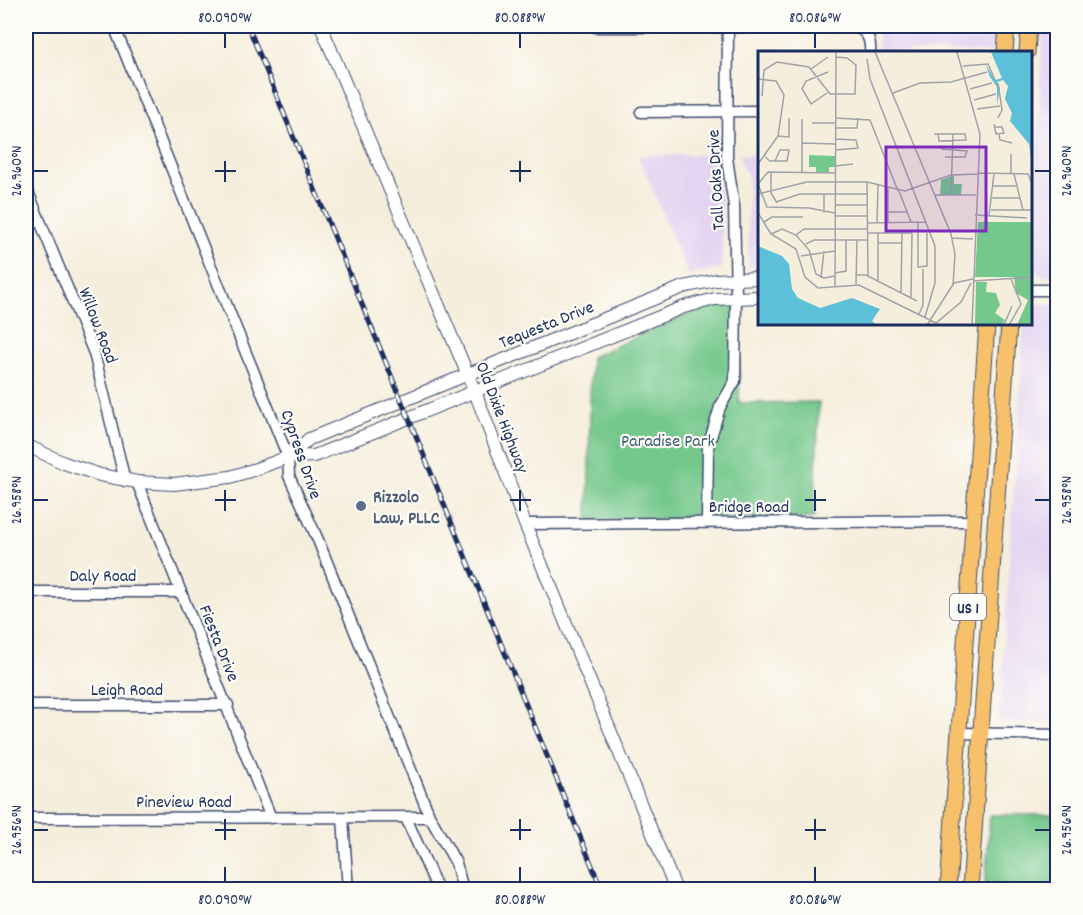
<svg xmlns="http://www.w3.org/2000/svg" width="1083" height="915" font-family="Dekko,sans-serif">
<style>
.built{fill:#e4d3f1}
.green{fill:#74c88c;stroke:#487c75;stroke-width:1.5}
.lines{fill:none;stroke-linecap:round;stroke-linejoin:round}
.minor-casing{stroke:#3c4c71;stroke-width:13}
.tertiary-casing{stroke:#3c4c71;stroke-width:14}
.primary-casing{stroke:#3c4c71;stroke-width:17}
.minor{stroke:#fff;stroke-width:10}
.tertiary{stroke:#fff;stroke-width:12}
.primary{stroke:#f6c16b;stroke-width:15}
.rail-casing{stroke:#1b2f5e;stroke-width:5}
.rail{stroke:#fdfcf7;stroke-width:3;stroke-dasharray:9;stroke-linecap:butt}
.ticks{fill:none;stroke:#1b2f5e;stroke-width:2}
.service-dot{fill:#5c6f8a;stroke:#fdfcf7;stroke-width:2}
.labels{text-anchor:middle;stroke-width:4.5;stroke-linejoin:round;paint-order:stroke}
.shield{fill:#fdfcf7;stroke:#5f6c8c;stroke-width:1.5}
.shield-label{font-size:16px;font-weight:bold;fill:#1b2f5e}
.street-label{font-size:18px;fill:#1b2f5e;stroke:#fdfcf7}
.park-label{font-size:18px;fill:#365d6c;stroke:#fdfcf7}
.service-label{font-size:18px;font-weight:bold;fill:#4e5e75;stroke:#fdfcf7;text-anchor:start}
.inset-road{fill:none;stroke:#9ea2aa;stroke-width:1.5}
.view{fill:#7b2cbf;fill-opacity:0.15;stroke:#7b2cbf;stroke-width:3}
.inset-edge{fill:none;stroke:#1b2f5e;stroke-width:3}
.neatline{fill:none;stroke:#1b2f5e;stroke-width:2}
.ticks-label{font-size:15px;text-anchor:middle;fill:#1b2f5e}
</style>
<rect width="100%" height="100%" fill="#fdfcf7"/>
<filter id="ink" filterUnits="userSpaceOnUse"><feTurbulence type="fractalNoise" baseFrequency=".0167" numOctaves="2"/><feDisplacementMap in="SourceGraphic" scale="12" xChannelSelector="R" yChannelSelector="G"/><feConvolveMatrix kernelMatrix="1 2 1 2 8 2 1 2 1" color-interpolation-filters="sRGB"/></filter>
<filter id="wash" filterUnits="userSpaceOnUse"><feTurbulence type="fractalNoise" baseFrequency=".008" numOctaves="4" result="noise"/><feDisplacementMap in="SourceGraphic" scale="24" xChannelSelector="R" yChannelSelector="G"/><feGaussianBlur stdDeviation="1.35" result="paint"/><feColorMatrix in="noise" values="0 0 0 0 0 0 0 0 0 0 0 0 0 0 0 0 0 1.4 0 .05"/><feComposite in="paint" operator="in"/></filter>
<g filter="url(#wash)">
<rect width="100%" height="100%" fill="#f6eedc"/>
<!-- built -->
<g class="built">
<path d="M878 26H996L994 52H878Z"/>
<path d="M1043 26H1057V276H1040L1031 266Z"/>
<path d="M638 155H713L714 164 721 175 722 268 688 275Z"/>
<path d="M740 155H759V267H748V175L741 165Z"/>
<path d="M1038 304H1058L1057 723 999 722 1024 324H1030L1031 310Z"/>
</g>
<!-- green -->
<g class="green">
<path d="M740 304 739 403 819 402 814 518 588 520 591 357 700 309Z"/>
<path d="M990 815H1057V889H985Z"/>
</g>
</g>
<g filter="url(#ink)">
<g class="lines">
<defs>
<g id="minor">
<path d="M114 26 288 457 289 476 318 540 430 817 456 863 463 890"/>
<path d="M595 27H853C867 30 871 39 870 52"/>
<path d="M641 112 759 111"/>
<path d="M26 187 94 353 125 481"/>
<path d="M1030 290H1058"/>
<path d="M137 482 271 818"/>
<path d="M707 522 708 447 720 407 735 381 736 297 734 206 727 158 728 26"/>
<path d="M525 524 974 521"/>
<path d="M26 592H181"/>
<path d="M26 705H228"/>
<path d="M959 733 1058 735"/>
<path d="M26 818 430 817"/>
<path d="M343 818 348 890"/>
<path d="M406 818 438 890"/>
</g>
<g id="tertiary">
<path d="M321 26 475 392 525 524 676 890"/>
<path d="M26 445 64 463 100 475 137 482 174 484 230 477 256 469 288 457 309 439 348 423 683 287 716 280 759 278"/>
<path d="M288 457 314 456 684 307 715 299 759 297"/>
</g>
<g id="primary">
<path d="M1005 52 1007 26"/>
<path d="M1027 52 1029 26"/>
<path d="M948 890 987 324"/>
<path d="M970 890 1009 324"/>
</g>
</defs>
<!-- minor casing -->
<use href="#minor" class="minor-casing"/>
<!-- tertiary casing -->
<use href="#tertiary" class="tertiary-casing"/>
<!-- primary casing -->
<use href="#primary" class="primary-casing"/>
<!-- minor -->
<use href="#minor" class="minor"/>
<!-- tertiary -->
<use href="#tertiary" class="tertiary"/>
<!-- primary -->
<use href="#primary" class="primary"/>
<defs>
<path id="rail" d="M248 26 602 890"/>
</defs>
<!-- rail casing -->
<use href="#rail" class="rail-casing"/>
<!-- rail -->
<use href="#rail" class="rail"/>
</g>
</g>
<!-- ticks -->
<path class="ticks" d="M225 33V48M520 33V48M815 33V48M225 161V182M520 161V182M33 171H48M215 171H236M510 171H531M1035 171H1050M225 490V511M520 490V511M815 490V511M33 500H48M215 500H236M510 500H531M805 500H826M1035 500H1050M225 819V840M520 819V840M815 819V840M33 830H48M215 830H236M510 830H531M805 830H826M1035 830H1050M225 867V882M520 867V882M815 867V882"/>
<!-- markers -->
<circle class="service-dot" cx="361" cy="506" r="6"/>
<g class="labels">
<!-- shield labels -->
<rect class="shield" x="950" y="594" width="36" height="26" rx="4.5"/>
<g class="shield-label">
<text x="968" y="613">US 1</text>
</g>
<!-- street labels -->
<g class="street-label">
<text transform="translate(715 180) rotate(-93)" y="6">Tall Oaks Drive</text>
<text transform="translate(546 324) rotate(-22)" y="6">Tequesta Drive</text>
<text transform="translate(99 325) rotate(69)" y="6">Willow Road</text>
<text transform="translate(503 417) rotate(69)" y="6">Old Dixie Highway</text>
<text transform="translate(302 454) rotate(71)" y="6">Cypress Drive</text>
<text x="749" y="512">Bridge Road</text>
<text x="103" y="581">Daly Road</text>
<text transform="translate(220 643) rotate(68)" y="6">Fiesta Drive</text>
<text x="127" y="695">Leigh Road</text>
<text x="184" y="807">Pineview Road</text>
</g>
<!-- park labels -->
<g class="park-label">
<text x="668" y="446">Paradise Park</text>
</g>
<!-- service labels -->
<g class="service-label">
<text x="373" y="502">Rizzolo<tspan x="373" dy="21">Law, PLLC</tspan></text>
</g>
</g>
<!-- overview -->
<g transform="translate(758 51)">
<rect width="274" height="274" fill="#f6eedc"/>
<path d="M51 104 77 105V116H71V121H58V116H51ZM196 124V133H204L203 144H182L183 129ZM220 171H274V274H259L270 249 258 242 256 226H217ZM218 231H229L228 241 238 242 242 254 237 262 247 269 244 274H217Z" fill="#74c88c"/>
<path d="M233 1H273L274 115 271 93 252 70 254 62 247 48 250 35 245 29 239 31 242 37 239 54V36L232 26 228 14 237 29 244 27ZM0 195 24 205 31 213 34 238 40 247 62 257 94 247 122 258 114 270 119 274H0Z" fill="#5bc0d8"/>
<path class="inset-road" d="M117 1 193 183 197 203 195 235M199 1 222 83 214 274M109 8 112 28 177 195V232L167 266M205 15 230 13 237 29M53 18 70 6M0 28 18 30 26 44 20 85 0 113M212 38 234 32M69 42 53 53 44 38 48 30 70 21M135 42 162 32 193 31 229 21M4 45 6 19 19 11 51 16 72 43H97L98 14 89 7 78 6M216 49 238 43M219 58 242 55M77 67 112 69 140 140M240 67 244 59 240 32M54 72H77M236 73 238 83 246 82 244 76H237M77 77H99L100 67M176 83H207L208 89 181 90 180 83M241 83 242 89 254 92M20 85 31 86V67M44 92 77 93M183 98 209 100 207 106H187M77 99 100 97 98 89 77 88M253 103V123M7 106 12 110H29L31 99H22L17 110M77 115 95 113M13 121V142L19 152M44 121V68M221 122 270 123 275 135M256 123 265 159M109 131 110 225M235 135H259M141 140 153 171M0 143 49 131H109L147 140 193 124 221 123M177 144H218M193 144 195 83M234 147H262M18 151 42 143H109M77 154H109M233 159H275M130 161H149M0 162 13 183 38 198 47 226 60 237 101 234 178 272 203 251 213 232M66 162V143M77 162 51 157 9 156 0 133 10 121 77 122M217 164 269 167M231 164 236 123M77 165H109M6 171 14 166H45M130 171V137M160 171V216L169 215V182M109 172 168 171M119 172 120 133M110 182H154M13 183 24 178 38 184 51 199 58 223 66 227 77 225M38 184 46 178H110M194 187 215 188M120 192H144M48 193 56 189H110M43 205 77 200M77 222 88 220V189M99 224H108L159 250M63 227 66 200M120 230V182M215 230 275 226M98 233 99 189M77 235 78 1M143 242 144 182M153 247 154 182M161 263 165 254V218M169 274 196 232 215 228M246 274 254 255M251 274 263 253 253 228"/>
<path class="view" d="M128 96H228V180H128Z"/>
<rect width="274" height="274" class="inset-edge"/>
</g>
<!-- margin -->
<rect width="1083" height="915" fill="none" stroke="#fdfcf7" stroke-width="66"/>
<rect x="33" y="33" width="1017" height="849" class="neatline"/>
<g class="ticks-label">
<text x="225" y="22">80.090°W</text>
<text x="520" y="22">80.088°W</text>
<text x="815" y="22">80.086°W</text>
<text transform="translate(16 171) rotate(-90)" y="5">26.960°N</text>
<text transform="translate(1066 171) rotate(-90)" y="5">26.960°N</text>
<text transform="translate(16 500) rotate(-90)" y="5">26.958°N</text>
<text transform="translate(1066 500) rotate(-90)" y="5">26.958°N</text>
<text transform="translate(16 830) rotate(-90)" y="5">26.956°N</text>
<text transform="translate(1066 830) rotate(-90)" y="5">26.956°N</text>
<text x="225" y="904">80.090°W</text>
<text x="520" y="904">80.088°W</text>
<text x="815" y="904">80.086°W</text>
</g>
</svg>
